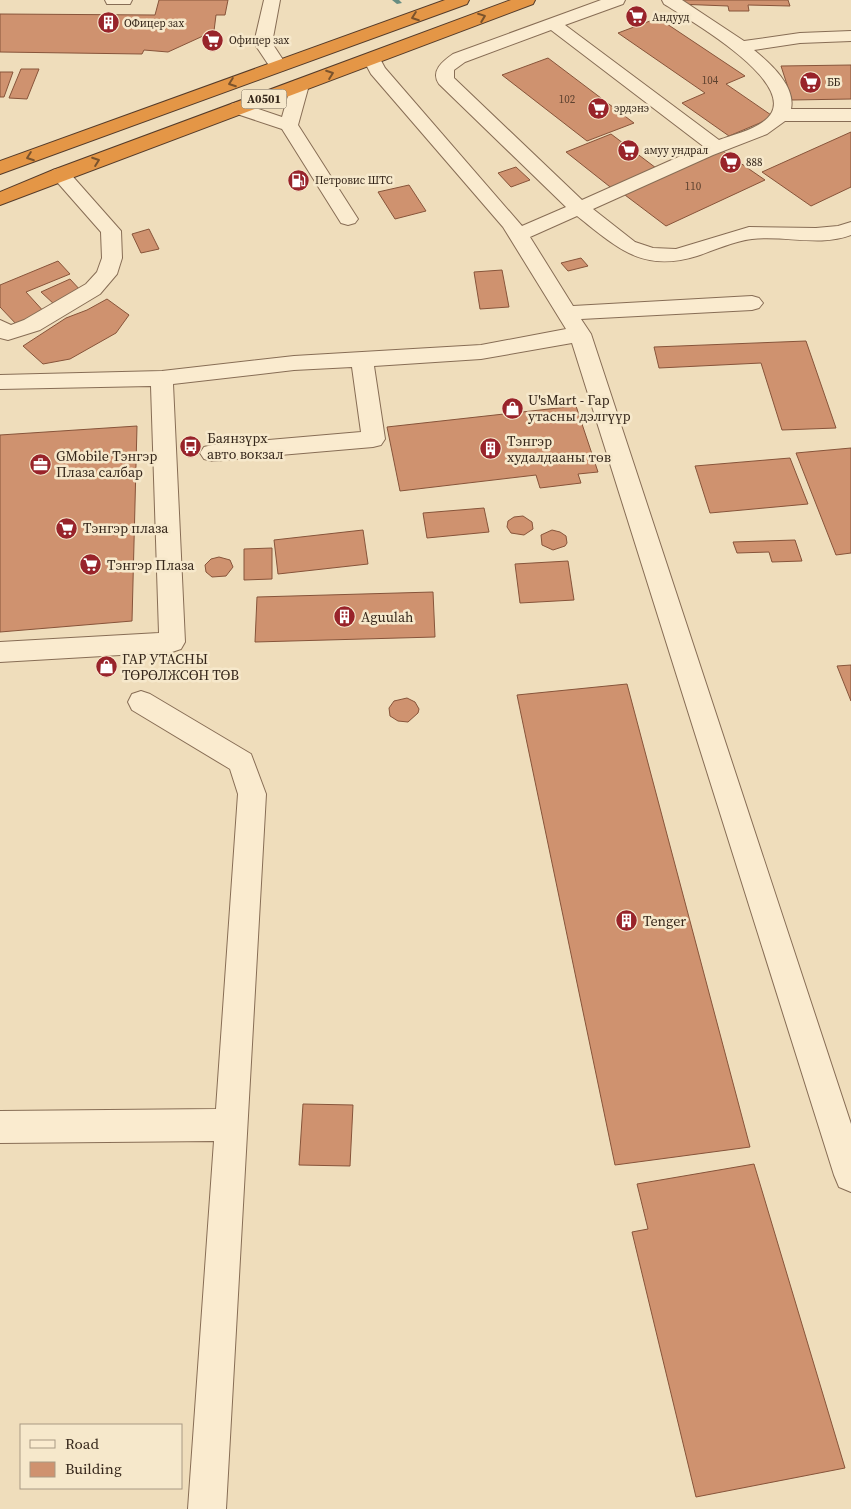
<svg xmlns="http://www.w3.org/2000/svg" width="851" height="1509" font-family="'Source Serif 4',serif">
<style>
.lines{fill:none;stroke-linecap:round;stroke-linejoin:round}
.stream{fill:#678d82;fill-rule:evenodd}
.building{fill:#cf926f;stroke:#87543a}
.minor-casing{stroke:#876d55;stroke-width:2}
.highway-casing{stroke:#543b2a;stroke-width:2}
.minor{fill:#faebcf;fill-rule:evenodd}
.highway{fill:#e49646;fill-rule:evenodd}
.oneway{stroke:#7b532c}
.labels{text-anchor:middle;stroke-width:5;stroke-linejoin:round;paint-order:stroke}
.far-poi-label{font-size:11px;fill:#35261a;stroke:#f6e8cb;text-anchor:start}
.number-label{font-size:11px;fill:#5c412f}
.shield{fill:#f6e8cb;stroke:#6f604f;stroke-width:1}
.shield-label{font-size:12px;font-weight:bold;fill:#35261a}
.poi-label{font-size:14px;fill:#35261a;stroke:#f6e8cb;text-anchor:start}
</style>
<rect width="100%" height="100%" fill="#efddbb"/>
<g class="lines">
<!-- stream -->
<path class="stream" d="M392 0H399L402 3 397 4Z"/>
</g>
<!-- building -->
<g class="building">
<path d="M159 0H228L225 15H216L214 31 168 52 144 50 142 54 0 52V14L155 15Z"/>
<path d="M677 0H788L790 6 748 5 749 11H729L728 6 677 4Z"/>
<path d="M658 18 745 76 726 84 774 117 729 136 682 103 705 93 618 33Z"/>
<path d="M548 58 634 123 587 141 502 75Z"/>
<path d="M851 65V99L792 100 781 66Z"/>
<path d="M21 69H39L27 99 9 98Z"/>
<path d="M0 72H13L4 97H0Z"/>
<path d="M851 132V187L811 206 762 172Z"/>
<path d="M611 134 660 171 614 190 566 152Z"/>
<path d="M720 149 765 180 666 226 621 192Z"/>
<path d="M516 167 530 180 511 187 498 173Z"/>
<path d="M409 185 426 211 395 219 378 192Z"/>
<path d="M149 229 159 249 141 253 132 234Z"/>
<path d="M581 258 588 266 568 271 561 263Z"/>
<path d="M58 261 70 274 26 292 46 314 18 326 0 307V285Z"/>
<path d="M502 270 509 307 480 309 474 272Z"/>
<path d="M70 279 82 292 55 305 41 292Z"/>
<path d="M107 299 129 315 116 333 70 359 43 364 23 346 66 318 87 310Z"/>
<path d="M806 341 836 428 782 430 761 363 659 368 654 347Z"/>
<path d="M576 406 598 472 578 474 581 483 540 488 536 475 400 491 387 427Z"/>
<path d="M137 426 132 621 0 632V435Z"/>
<path d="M851 448V553L836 555 796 453Z"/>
<path d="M790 458 808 504 710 513 695 466Z"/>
<path d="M484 508 489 532 427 538 423 513Z"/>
<path d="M523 516 532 522 533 529 524 535 511 533 507 527 508 521 514 517Z"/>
<path d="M363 530 368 564 278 574 274 540Z"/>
<path d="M552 530 560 532 566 536 567 543 565 546 553 550 542 545 541 535Z"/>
<path d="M795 540 802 561 772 562 769 552 737 553 733 542Z"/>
<path d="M272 548V579L244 580V549Z"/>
<path d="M219 557 230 560 233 567 226 576 212 577 206 572 205 565 211 559Z"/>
<path d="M568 561 574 600 520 603 515 564Z"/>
<path d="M433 592 435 637 255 642 257 597Z"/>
<path d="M851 665V701L837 666Z"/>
<path d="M627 684 750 1147 615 1165 517 695Z"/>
<path d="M407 698 415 702 419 709 418 713 408 722 398 721 390 716 389 708 394 701Z"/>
<path d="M303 1104 353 1105 350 1166 299 1165Z"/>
<path d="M754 1164 845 1468 696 1497 632 1232 648 1229 637 1184Z"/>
</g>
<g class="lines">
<defs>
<g id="minor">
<path d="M105 0H132L130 4H107Z"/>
<path d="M264 0H280L272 43 287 66 284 70 278 71 272 70 254 43Z"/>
<path d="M601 0H625L623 4 565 25 719 140C734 134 764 128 772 112 789 77 688 19 664 4L662 0H682L744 41 800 33 851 31V41L800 43 754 50C770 63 796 86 791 109H851V121H785L767 134 713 155 593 209 635 242 653 248 676 249 749 227 816 228 838 226 851 222V235C820 247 784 235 752 239 734 241 715 250 697 256 642 273 618 248 577 216L530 237 573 306 752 296 759 298 763 303 759 308 752 310 581 319 591 334 851 1124V1192L839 1187 834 1175 572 343 481 359 374 366 385 439 381 445 373 447 212 461 204 459 200 453 204 447 212 445 361 432 352 367 294 370 173 384 185 642 181 649 172 652 0 662V642L159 633 151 386 0 389V375L162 371 294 356 481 345 566 329 503 227 371 74 363 59 366 55 372 54 378 55 385 68 522 226 566 207 439 84C430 71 443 61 453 54ZM551 30 703 146 582 200 454 78V70L465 62Z"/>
<path d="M300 80 306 81 309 85 298 125 358 219 355 223 348 225 341 223 282 129 231 112 229 108 231 104 238 102 282 117 291 85 294 81Z"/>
<path d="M60 168 67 170 121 231 122 258 117 274 100 294 40 330 8 340 0 338V320L11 325 24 320 86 284 97 272 102 258 101 232 50 174 53 170Z"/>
<path d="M141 691 150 694 251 754 266 794 226 1509H188L214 1141 0 1143V1111L216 1109 238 794 230 769 132 710 128 702 132 694Z"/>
</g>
<g id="highway">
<path d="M445 0H469L467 4 0 174V161Z"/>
<path d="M511 0H535L533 4 0 205V192L53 170Z"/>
</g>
</defs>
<!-- minor casing -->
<use href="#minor" class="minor-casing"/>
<!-- highway casing -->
<use href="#highway" class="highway-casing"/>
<!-- minor -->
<use href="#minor" class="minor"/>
<!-- highway -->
<use href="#highway" class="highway"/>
</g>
<!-- one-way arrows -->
<defs><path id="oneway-chevron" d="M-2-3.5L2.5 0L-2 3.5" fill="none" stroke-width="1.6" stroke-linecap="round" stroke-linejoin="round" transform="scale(1.25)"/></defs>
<g class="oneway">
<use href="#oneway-chevron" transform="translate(415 17) rotate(160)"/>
<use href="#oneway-chevron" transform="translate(482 17) rotate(-21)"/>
<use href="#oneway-chevron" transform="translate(330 74) rotate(-20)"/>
<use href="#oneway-chevron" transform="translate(232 83) rotate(160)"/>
<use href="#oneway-chevron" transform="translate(30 157) rotate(160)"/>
<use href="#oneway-chevron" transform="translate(96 161) rotate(-20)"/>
</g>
<!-- icons -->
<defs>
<symbol id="supermarket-disc" viewBox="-11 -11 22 22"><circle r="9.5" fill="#98232a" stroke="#f6e8cb"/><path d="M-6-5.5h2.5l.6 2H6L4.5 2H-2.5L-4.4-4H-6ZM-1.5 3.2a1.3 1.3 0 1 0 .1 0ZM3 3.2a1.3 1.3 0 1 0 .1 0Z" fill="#fff"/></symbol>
<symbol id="building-disc" viewBox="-11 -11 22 22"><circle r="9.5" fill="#98232a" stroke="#f6e8cb"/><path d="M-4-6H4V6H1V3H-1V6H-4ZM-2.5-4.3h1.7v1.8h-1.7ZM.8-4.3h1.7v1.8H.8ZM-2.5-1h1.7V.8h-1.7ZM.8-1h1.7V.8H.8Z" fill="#fff"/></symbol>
<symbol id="fuel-disc" viewBox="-11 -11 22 22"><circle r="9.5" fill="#98232a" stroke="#f6e8cb"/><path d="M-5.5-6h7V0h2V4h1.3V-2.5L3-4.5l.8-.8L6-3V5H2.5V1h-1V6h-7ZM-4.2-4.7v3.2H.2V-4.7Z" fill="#fff"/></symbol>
<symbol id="shop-disc" viewBox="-11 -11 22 22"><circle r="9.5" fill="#98232a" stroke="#f6e8cb"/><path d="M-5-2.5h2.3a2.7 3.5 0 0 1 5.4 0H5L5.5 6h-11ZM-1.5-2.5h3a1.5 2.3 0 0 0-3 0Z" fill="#fff"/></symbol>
<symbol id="bus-disc" viewBox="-11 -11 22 22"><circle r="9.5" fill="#98232a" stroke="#f6e8cb"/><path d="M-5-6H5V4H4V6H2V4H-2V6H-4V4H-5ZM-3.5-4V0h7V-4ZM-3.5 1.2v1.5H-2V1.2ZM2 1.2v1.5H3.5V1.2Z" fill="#fff"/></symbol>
<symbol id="office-disc" viewBox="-11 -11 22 22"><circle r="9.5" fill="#98232a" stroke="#f6e8cb"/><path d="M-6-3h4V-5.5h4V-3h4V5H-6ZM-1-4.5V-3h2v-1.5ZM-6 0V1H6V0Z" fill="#fff"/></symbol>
</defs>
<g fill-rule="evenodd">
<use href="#supermarket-disc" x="624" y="4" width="25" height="25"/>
<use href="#building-disc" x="96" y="10" width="25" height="25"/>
<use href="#supermarket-disc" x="200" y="28" width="25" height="25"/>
<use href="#supermarket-disc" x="798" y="70" width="25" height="25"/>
<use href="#supermarket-disc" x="586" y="96" width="25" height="25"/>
<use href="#supermarket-disc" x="616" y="138" width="25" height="25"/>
<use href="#supermarket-disc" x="718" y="150" width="25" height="25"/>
<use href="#fuel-disc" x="286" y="168" width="25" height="25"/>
<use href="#shop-disc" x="500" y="396" width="25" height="25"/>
<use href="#bus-disc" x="178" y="434" width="25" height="25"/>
<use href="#building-disc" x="478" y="436" width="25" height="25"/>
<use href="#office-disc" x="28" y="452" width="25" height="25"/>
<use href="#supermarket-disc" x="54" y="516" width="25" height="25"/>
<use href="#supermarket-disc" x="78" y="552" width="25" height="25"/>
<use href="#building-disc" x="332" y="604" width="25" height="25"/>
<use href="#shop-disc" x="94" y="654" width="25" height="25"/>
<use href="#building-disc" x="614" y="908" width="25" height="25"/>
</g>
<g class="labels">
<!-- far-poi labels -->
<g class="far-poi-label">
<text x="652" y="21">Андууд</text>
<text x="124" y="27">ОФицер зах</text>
<text x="229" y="44">Офицер зах</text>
<text x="827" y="86">ББ</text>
<text x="614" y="112">эрдэнэ</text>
<text x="644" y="154">амуу ундрал</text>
<text x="746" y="166">888</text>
<text x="315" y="184">Петровис ШТС</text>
</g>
<!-- number labels -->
<g class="number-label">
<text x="710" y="84">104</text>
<text x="567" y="103">102</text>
<text x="693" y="190">110</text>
</g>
<!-- shield labels -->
<rect class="shield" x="241.5" y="89.5" width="45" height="19" rx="4"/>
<g class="shield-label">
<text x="264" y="103">A0501</text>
</g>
<!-- poi labels -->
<g class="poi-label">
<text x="528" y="405">U'sMart - Гар<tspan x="528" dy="16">утасны дэлгүүр</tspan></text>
<text x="207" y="443">Баянзүрх<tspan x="207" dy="16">авто вокзал</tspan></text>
<text x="507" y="446">Тэнгэр<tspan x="507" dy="16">худалдааны төв</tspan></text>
<text x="56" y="461">GMobile Тэнгэр<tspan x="56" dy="16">Плаза салбар</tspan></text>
<text x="83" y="533">Тэнгэр плаза</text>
<text x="107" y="570">Тэнгэр Плаза</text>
<text x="361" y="622">Aguulah</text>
<text x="122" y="664">ГАР УТАСНЫ<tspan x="122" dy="16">ТӨРӨЛЖСӨН ТӨВ</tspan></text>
<text x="643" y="926">Tenger</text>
</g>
</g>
<!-- legend -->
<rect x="20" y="1424" width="162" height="65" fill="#f6e8cb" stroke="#a99a84"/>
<rect x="30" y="1440" width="25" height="8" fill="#faebcf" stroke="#a99a84"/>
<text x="65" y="1449" font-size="15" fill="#35261a">Road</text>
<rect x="30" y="1462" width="25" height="15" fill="#cf926f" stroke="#a99a84"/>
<text x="65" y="1474" font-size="15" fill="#35261a">Building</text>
</svg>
